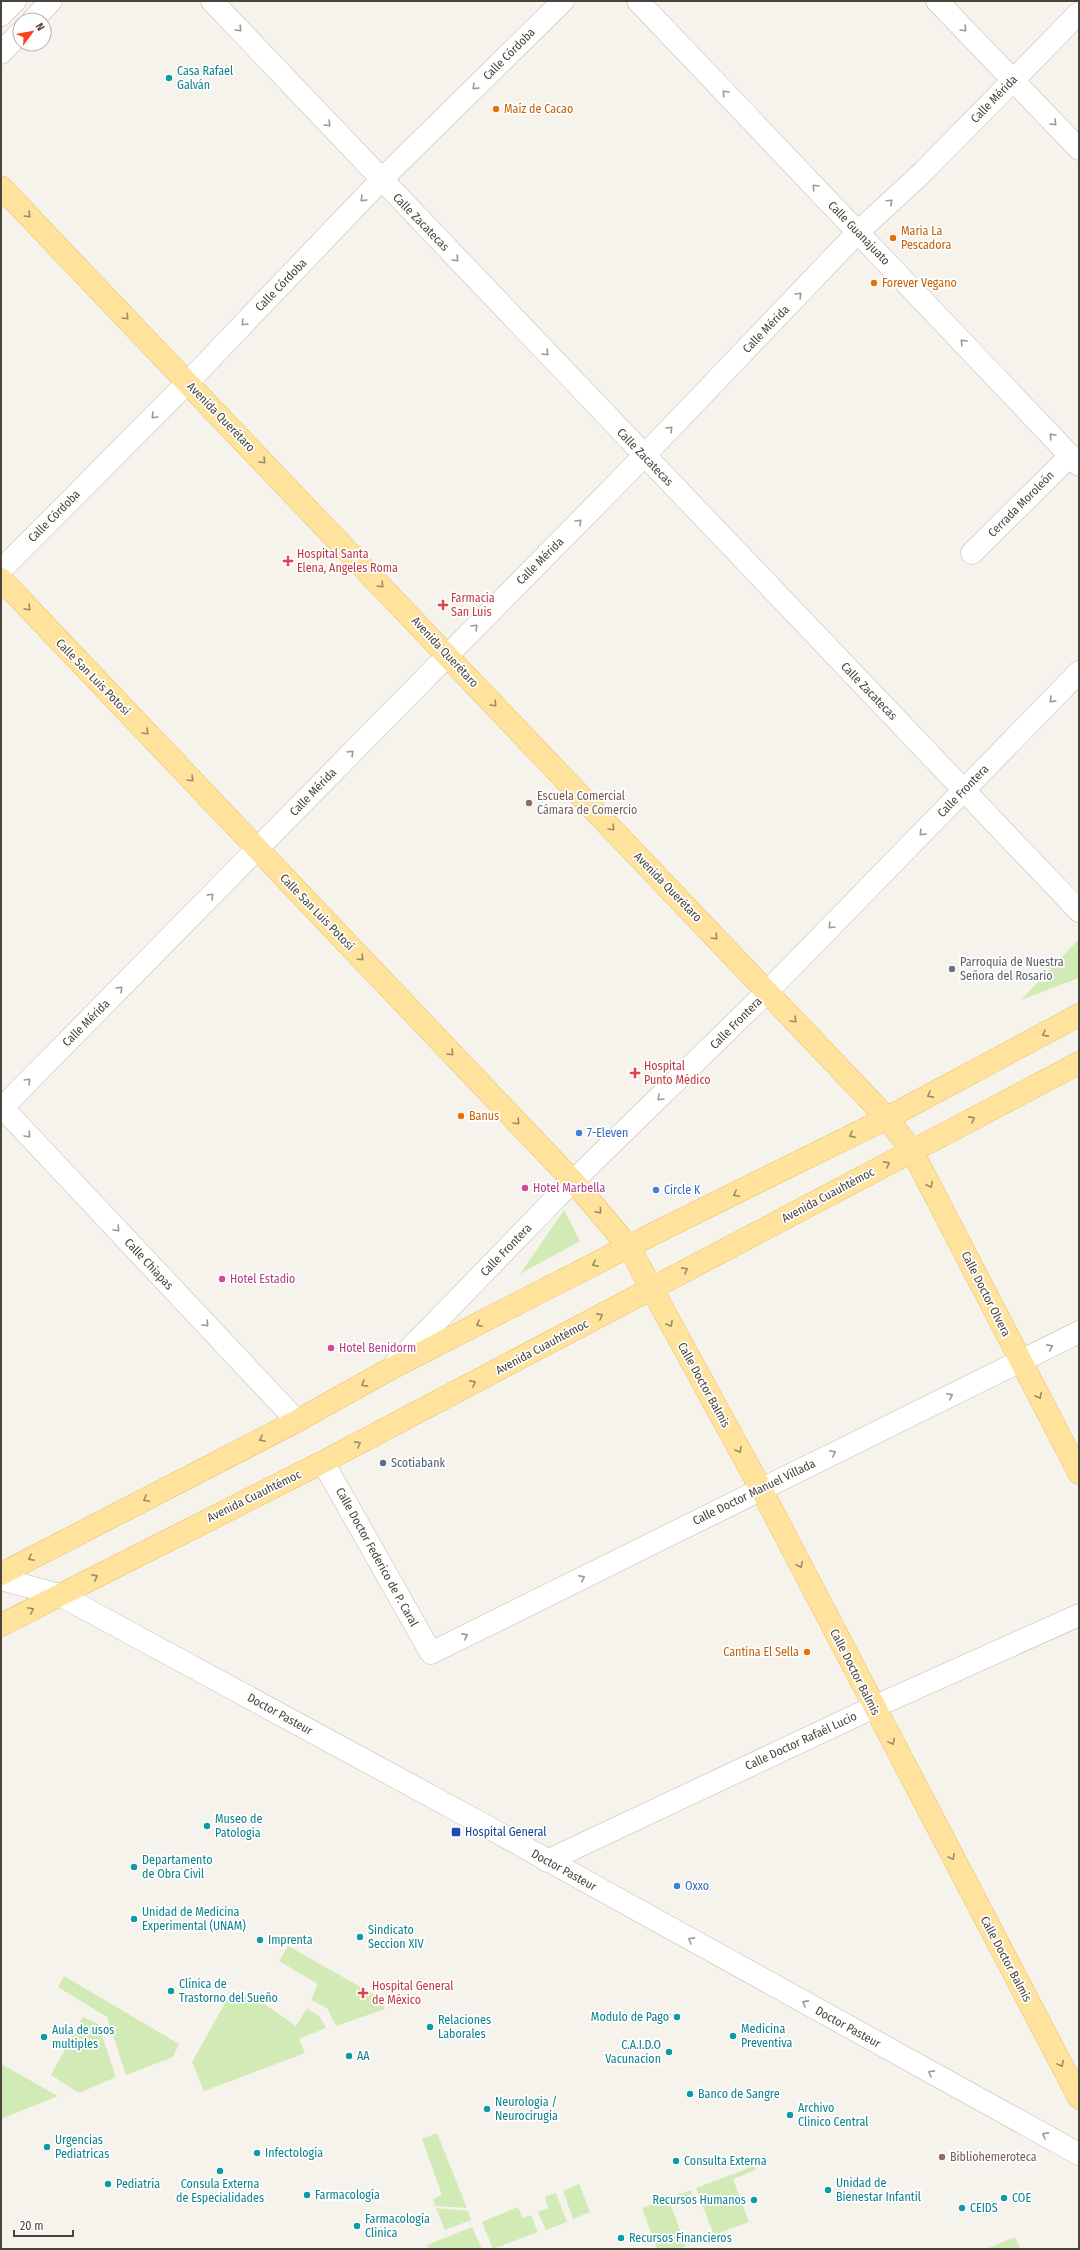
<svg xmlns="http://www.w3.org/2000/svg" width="1080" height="2250" font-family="'Fira Sans Condensed',sans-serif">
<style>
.green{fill:#d2eab5}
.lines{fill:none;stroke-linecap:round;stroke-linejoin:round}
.minor-casing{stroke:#c2bbae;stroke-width:23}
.major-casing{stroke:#e6c16a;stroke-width:23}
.minor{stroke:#fff;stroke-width:22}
.major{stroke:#ffe39c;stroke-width:22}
.oneway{stroke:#9c9892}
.oneway2{stroke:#9c8c66}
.culture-dot{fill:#0f9aa8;stroke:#fff;stroke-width:1.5}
.food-dot{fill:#e8710a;stroke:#fff;stroke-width:1.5}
.health-dot{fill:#e0444e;stroke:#fff;stroke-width:1.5}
.education-dot{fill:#8d6e63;stroke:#fff;stroke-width:1.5}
.worship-dot{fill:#6b7280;stroke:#fff;stroke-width:1.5}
.shop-dot{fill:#3f7fe0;stroke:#fff;stroke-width:1.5}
.hotel-dot{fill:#d1479c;stroke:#fff;stroke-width:1.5}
.service-dot{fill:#5c6f8a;stroke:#fff;stroke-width:1.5}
.transit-dot{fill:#1a4fb4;stroke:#fff;stroke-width:1.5}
.labels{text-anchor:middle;stroke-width:3.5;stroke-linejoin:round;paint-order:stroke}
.street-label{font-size:12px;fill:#4b4439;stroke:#fff}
.culture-label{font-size:12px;fill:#0d838f;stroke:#fff;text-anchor:start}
.food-label{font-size:12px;fill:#c56008;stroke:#fff;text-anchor:start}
.health-label{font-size:12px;fill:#be3a42;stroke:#fff;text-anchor:start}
.education-label{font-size:12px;fill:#785e54;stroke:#fff;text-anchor:start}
.worship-label{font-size:12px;fill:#5b616d;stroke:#fff;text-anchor:start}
.shop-label{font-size:12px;fill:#366cbe;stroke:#fff;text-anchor:start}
.hotel-label{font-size:12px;fill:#b23c85;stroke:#fff;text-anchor:start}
.service-label{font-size:12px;fill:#4e5e75;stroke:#fff;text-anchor:start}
.transit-label{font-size:12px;fill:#164399;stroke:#fff;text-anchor:start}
</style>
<rect width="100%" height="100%" fill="#f6f3ec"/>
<!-- green -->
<g class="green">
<path d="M1077 941 1079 943V978L1021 1000Z"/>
<path d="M564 1210 580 1241 520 1274Z"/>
<path d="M288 1946 380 1998 385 2009 336 2026 327 2008 311 2000 318 1984 279 1961Z"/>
<path d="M64 1976 179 2044 173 2057 126 2075 107 2017 58 1987Z"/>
<path d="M253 1996 296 2026 307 2008 320 2017 326 2028 299 2039 305 2053 204 2091 192 2062 228 1998Z"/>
<path d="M83 2017 98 2024 116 2077 79 2093 51 2075Z"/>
<path d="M1 2064 58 2096 1 2119Z"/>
<path d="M437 2133 467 2208 435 2206 433 2199 442 2195 422 2139Z"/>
<path d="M754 2166 756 2170 733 2179 749 2222 714 2235 696 2188Z"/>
<path d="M579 2184 590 2212 573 2219 563 2191Z"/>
<path d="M691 2190 692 2194 670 2203 686 2246 678 2249H657L642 2208Z"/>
<path d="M556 2193 567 2222 546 2230 538 2212 548 2208 545 2197Z"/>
<path d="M518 2207 522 2218 531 2215 538 2232 493 2249 482 2222Z"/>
<path d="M436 2208 468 2211 471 2220 445 2230Z"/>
<path d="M472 2227 482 2249H428L427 2245Z"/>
<path d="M1015 2237 1020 2249H986Z"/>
</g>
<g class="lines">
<defs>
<g id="minor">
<path d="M212 1 1079 911"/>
<path d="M638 1 1079 465"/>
<path d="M937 1 1079 149"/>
<path d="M1 15 15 1"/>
<path d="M33 20 51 1"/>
<path d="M1 53 20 33"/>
<path d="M972 553 1070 456"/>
<path d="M1 570 188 382 381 180 563 1"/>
<path d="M1 1106 297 1421"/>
<path d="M1 1109 644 456 858 232 923 172 1079 13"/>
<path d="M394 1365 558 1196 771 988 1079 672"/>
<path d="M323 1462 431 1653 1079 1332"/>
<path d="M1 1579 60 1595 486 1826 1079 2154"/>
<path d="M547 1861 874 1707 1079 1615"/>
</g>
<g id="major">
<path d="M1 187 887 1118 912 1151 1079 1473"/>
<path d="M1 579 574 1182 629 1247 761 1489 1079 2098"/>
<path d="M1 1574 297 1421 390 1369 653 1234 887 1118 1079 1015"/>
<path d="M1 1625 323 1462 1079 1063"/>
</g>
</defs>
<!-- minor casing -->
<use href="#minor" class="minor-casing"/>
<!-- major casing -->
<use href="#major" class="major-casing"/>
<!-- minor -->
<use href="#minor" class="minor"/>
<!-- major -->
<use href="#major" class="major"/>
</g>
<!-- one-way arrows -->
<defs><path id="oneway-chevron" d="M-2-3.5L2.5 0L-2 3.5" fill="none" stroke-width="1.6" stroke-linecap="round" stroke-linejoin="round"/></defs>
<g class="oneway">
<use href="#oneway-chevron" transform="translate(239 29) rotate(47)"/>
<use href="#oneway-chevron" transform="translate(964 29) rotate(46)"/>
<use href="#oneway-chevron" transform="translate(475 87) rotate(135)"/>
<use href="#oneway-chevron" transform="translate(725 93) rotate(-133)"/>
<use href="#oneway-chevron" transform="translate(1054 123) rotate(46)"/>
<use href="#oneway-chevron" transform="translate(328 124) rotate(47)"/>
<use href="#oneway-chevron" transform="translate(815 187) rotate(-134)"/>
<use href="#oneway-chevron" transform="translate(363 199) rotate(134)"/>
<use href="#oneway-chevron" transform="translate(890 202) rotate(-43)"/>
<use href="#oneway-chevron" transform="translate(456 259) rotate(46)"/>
<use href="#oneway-chevron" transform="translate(799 295) rotate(-46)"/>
<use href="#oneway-chevron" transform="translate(244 323) rotate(134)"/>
<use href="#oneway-chevron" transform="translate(963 342) rotate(-133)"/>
<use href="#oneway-chevron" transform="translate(546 353) rotate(46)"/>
<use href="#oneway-chevron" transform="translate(154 416) rotate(135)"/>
<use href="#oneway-chevron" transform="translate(670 429) rotate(-46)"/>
<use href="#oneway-chevron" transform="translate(1052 436) rotate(-133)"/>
<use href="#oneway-chevron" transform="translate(579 522) rotate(-45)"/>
<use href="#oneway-chevron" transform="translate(475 627) rotate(-46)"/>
<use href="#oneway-chevron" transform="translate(1052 700) rotate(134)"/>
<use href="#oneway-chevron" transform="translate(351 753) rotate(-46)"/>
<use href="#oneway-chevron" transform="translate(922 833) rotate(134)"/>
<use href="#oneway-chevron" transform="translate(211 896) rotate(-45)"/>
<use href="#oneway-chevron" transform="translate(831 926) rotate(134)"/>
<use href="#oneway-chevron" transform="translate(120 989) rotate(-45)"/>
<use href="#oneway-chevron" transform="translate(28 1081) rotate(-45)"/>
<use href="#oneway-chevron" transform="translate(660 1098) rotate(135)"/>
<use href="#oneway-chevron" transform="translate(28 1135) rotate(47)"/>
<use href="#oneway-chevron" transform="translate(117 1229) rotate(47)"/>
<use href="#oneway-chevron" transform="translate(206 1324) rotate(47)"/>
<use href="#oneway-chevron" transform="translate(1050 1347) rotate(-26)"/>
<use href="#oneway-chevron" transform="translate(950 1396) rotate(-26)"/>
<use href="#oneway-chevron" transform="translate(833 1453) rotate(-26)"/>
<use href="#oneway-chevron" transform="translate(582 1578) rotate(-26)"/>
<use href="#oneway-chevron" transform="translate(465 1636) rotate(-26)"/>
<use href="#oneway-chevron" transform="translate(691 1940) rotate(-151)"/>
<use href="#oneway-chevron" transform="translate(805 2003) rotate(-151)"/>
<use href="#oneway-chevron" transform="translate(931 2073) rotate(-151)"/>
<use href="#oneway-chevron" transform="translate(1045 2135) rotate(-151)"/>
</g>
<g class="oneway2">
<use href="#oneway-chevron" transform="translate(28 215) rotate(46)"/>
<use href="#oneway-chevron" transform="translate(126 317) rotate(46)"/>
<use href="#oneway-chevron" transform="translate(263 461) rotate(46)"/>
<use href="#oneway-chevron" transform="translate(381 585) rotate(46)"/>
<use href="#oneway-chevron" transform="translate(28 608) rotate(46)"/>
<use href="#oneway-chevron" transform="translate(494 704) rotate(46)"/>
<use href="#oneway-chevron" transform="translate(146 732) rotate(46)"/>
<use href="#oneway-chevron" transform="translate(191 779) rotate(46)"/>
<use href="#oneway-chevron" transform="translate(612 828) rotate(46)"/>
<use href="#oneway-chevron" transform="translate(715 937) rotate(46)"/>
<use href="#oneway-chevron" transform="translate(361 958) rotate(46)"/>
<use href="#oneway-chevron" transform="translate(794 1020) rotate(46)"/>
<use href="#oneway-chevron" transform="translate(1045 1034) rotate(152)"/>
<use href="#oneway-chevron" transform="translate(451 1053) rotate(46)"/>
<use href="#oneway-chevron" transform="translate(930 1095) rotate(152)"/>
<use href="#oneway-chevron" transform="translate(972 1119) rotate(-28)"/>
<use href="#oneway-chevron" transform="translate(517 1122) rotate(46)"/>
<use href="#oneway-chevron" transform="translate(852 1135) rotate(153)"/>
<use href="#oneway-chevron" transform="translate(887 1164) rotate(-28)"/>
<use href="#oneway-chevron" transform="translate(930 1185) rotate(63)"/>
<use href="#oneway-chevron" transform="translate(736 1194) rotate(154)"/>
<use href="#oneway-chevron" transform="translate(599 1211) rotate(49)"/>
<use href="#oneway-chevron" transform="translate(595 1264) rotate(153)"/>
<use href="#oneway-chevron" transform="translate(685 1270) rotate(-28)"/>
<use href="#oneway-chevron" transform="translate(600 1316) rotate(-28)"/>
<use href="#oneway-chevron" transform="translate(479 1324) rotate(153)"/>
<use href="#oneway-chevron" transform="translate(670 1324) rotate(61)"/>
<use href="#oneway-chevron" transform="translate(473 1383) rotate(-28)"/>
<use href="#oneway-chevron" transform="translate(364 1384) rotate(151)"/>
<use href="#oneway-chevron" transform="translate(1039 1396) rotate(63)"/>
<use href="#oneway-chevron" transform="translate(262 1439) rotate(153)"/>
<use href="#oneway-chevron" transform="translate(358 1444) rotate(-28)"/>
<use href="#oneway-chevron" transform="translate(739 1450) rotate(61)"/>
<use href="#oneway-chevron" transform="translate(146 1499) rotate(153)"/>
<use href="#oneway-chevron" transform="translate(31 1558) rotate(153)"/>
<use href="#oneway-chevron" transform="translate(800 1565) rotate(63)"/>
<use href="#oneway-chevron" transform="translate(95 1577) rotate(-27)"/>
<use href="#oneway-chevron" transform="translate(31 1610) rotate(-27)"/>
<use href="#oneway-chevron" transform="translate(892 1742) rotate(62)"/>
<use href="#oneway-chevron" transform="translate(952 1857) rotate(62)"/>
<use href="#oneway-chevron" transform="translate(1061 2064) rotate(62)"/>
</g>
<!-- markers -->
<g class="culture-dot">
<circle cx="169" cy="78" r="4"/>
<circle cx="207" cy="1826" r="4"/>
<circle cx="134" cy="1867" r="4"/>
<circle cx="134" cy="1919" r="4"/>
<circle cx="360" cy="1937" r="4"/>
<circle cx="260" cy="1940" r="4"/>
<circle cx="171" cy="1991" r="4"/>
<circle cx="677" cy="2017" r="4"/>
<circle cx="430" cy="2027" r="4"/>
<circle cx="733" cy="2036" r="4"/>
<circle cx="44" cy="2037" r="4"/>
<circle cx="669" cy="2052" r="4"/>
<circle cx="349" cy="2056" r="4"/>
<circle cx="690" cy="2094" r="4"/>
<circle cx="487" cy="2109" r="4"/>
<circle cx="790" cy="2115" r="4"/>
<circle cx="47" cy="2147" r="4"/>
<circle cx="257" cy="2153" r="4"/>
<circle cx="676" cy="2161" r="4"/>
<circle cx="220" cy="2171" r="4"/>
<circle cx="108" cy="2184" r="4"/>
<circle cx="828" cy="2190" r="4"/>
<circle cx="307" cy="2195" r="4"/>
<circle cx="1004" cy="2198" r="4"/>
<circle cx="754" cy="2200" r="4"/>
<circle cx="962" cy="2208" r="4"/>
<circle cx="357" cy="2226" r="4"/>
<circle cx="621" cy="2238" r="4"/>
</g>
<g class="food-dot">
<circle cx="496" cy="109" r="4"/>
<circle cx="893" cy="238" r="4"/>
<circle cx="874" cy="283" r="4"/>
<circle cx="461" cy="1116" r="4"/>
<circle cx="807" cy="1652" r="4"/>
</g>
<g class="health-dot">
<path d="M286 555h4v4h4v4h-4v4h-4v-4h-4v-4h4z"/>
<path d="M441 599h4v4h4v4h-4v4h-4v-4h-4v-4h4z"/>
<path d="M633 1067h4v4h4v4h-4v4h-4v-4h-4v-4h4z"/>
<path d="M361 1987h4v4h4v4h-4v4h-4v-4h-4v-4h4z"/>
</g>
<g class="education-dot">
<circle cx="529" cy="803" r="4"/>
<circle cx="942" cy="2157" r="4"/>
</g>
<circle class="worship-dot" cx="952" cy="969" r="4"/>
<g class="shop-dot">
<circle cx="579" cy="1133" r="4"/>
<circle cx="656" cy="1190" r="4"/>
<circle cx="677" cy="1886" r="4"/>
</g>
<g class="hotel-dot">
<circle cx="525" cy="1188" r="4"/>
<circle cx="222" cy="1279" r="4"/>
<circle cx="331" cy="1348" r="4"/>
</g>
<circle class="service-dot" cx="383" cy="1463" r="4"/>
<rect class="transit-dot" x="451" y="1827" width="10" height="10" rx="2"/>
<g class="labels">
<!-- street labels -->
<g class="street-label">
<text transform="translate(509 54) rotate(-45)" y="4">Calle Córdoba</text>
<text transform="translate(994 99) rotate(-46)" y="4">Calle Mérida</text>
<text transform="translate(421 222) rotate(46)" y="4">Calle Zacatecas</text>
<text transform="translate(859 233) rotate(46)" y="4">Calle Guanajuato</text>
<text transform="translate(281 285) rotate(-46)" y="4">Calle Córdoba</text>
<text transform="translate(766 329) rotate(-46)" y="4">Calle Mérida</text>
<text transform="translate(221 417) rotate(46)" y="4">Avenida Querétaro</text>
<text transform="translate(645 457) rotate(46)" y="4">Calle Zacatecas</text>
<text transform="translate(1021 504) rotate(-45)" y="4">Cerrada Moroleón</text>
<text transform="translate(54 516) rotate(-45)" y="4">Calle Córdoba</text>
<text transform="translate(540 561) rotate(-45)" y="4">Calle Mérida</text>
<text transform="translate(445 652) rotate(47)" y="4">Avenida Querétaro</text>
<text transform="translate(93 677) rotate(46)" y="4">Calle San Luis Potosí</text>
<text transform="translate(869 691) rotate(46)" y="4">Calle Zacatecas</text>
<text transform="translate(963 791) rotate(-46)" y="4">Calle Frontera</text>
<text transform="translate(313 792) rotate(-46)" y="4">Calle Mérida</text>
<text transform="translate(668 887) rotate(46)" y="4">Avenida Querétaro</text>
<text transform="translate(317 912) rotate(46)" y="4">Calle San Luis Potosí</text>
<text transform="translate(86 1023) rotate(-45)" y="4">Calle Mérida</text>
<text transform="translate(736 1023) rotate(-45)" y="4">Calle Frontera</text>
<text transform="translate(828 1195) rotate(-28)" y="4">Avenida Cuauhtémoc</text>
<text transform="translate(506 1250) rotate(-46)" y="4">Calle Frontera</text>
<text transform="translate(149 1264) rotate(47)" y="4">Calle Chiapas</text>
<text transform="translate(986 1294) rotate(63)" y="4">Calle Doctor Olvera</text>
<text transform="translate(542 1347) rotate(-28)" y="4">Avenida Cuauhtémoc</text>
<text transform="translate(704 1385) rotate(61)" y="4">Calle Doctor Balmis</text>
<text transform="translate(754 1492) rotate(-26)" y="4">Calle Doctor Manuel Villada</text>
<text transform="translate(254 1496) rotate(-26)" y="4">Avenida Cuauhtémoc</text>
<text transform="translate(377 1557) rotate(61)" y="4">Calle Doctor Federico de P. Caral</text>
<text transform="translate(855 1672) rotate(63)" y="4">Calle Doctor Balmis</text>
<text transform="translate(280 1714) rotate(29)" y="4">Doctor Pasteur</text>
<text transform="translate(801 1741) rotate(-25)" y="4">Calle Doctor Rafaél Lucio</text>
<text transform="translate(564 1870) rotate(29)" y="4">Doctor Pasteur</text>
<text transform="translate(1006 1959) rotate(62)" y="4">Calle Doctor Balmis</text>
<text transform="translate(848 2027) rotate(29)" y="4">Doctor Pasteur</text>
</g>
<!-- culture labels -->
<g class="culture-label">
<text x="177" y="75">Casa Rafael<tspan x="177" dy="14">Galván</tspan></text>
<text x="215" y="1823">Museo de<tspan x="215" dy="14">Patologia</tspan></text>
<text x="142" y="1864">Departamento<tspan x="142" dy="14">de Obra Civil</tspan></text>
<text x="142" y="1916">Unidad de Medicina<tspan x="142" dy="14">Experimental (UNAM)</tspan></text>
<text x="368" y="1934">Sindicato<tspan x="368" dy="14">Seccion XIV</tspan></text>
<text x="268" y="1944">Imprenta</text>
<text x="179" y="1988">Clínica de<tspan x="179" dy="14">Trastorno del Sueño</tspan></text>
<text x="669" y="2021" text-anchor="end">Modulo de Pago</text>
<text x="438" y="2024">Relaciones<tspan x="438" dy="14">Laborales</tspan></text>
<text x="741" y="2033">Medicina<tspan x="741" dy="14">Preventiva</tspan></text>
<text x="52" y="2034">Aula de usos<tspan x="52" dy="14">multiples</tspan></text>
<text x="661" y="2049" text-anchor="end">C.A.I.D.O<tspan x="661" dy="14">Vacunacion</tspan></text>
<text x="357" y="2060">AA</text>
<text x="698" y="2098">Banco de Sangre</text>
<text x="495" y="2106">Neurologia /<tspan x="495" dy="14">Neurocirugia</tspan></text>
<text x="798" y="2112">Archivo<tspan x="798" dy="14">Clinico Central</tspan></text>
<text x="55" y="2144">Urgencias<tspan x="55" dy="14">Pediatricas</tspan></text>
<text x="265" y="2157">Infectología</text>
<text x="684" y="2165">Consulta Externa</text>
<text x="836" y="2187">Unidad de<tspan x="836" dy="14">Bienestar Infantil</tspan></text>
<text x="116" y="2188">Pediatría</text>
<text x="220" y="2188" text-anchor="middle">Consula Externa<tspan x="220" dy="14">de Especialidades</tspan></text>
<text x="315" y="2199">Farmacología</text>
<text x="1012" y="2202">COE</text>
<text x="746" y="2204" text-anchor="end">Recursos Humanos</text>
<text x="970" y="2212">CEIDS</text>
<text x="365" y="2223">Farmacología<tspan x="365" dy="14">Clinica</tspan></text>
<text x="629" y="2242">Recursos Financieros</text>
</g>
<!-- food labels -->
<g class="food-label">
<text x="504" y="113">Maíz de Cacao</text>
<text x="901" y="235">Maria La<tspan x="901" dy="14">Pescadora</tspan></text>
<text x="882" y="287">Forever Vegano</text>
<text x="469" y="1120">Banus</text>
<text x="799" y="1656" text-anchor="end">Cantina El Sella</text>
</g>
<!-- health labels -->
<g class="health-label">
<text x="297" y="558">Hospital Santa<tspan x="297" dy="14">Elena, Angeles Roma</tspan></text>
<text x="451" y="602">Farmacia<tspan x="451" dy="14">San Luis</tspan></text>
<text x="644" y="1070">Hospital<tspan x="644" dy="14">Punto Médico</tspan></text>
<text x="372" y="1990">Hospital General<tspan x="372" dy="14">de México</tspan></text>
</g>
<!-- education labels -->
<g class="education-label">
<text x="537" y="800">Escuela Comercial<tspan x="537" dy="14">Cámara de Comercio</tspan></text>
<text x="950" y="2161">Bibliohemeroteca</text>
</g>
<!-- worship labels -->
<g class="worship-label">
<text x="960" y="966">Parroquia de Nuestra<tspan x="960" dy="14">Señora del Rosario</tspan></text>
</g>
<!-- shop labels -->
<g class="shop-label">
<text x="587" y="1137">7-Eleven</text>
<text x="664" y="1194">Circle K</text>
<text x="685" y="1890">Oxxo</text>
</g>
<!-- hotel labels -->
<g class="hotel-label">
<text x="533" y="1192">Hotel Marbella</text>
<text x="230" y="1283">Hotel Estadio</text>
<text x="339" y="1352">Hotel Benidorm</text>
</g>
<!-- service labels -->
<g class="service-label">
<text x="391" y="1467">Scotiabank</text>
</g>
<!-- transit labels -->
<g class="transit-label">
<text x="465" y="1836">Hospital General</text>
</g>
</g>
<!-- border -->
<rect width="1080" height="2250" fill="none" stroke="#4b4439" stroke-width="4"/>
<!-- north arrow -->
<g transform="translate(32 32) rotate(58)"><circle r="19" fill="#ffffff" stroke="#b7b4b0"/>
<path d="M0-3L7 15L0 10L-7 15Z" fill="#fc3f1d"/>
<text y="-6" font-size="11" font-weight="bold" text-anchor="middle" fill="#4b4439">N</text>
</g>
<!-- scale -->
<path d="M14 2230v6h59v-6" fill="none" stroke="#4b4439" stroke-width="2"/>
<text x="20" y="2230" font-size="12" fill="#4b4439" stroke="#ffffff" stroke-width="3" paint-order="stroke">20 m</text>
</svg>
